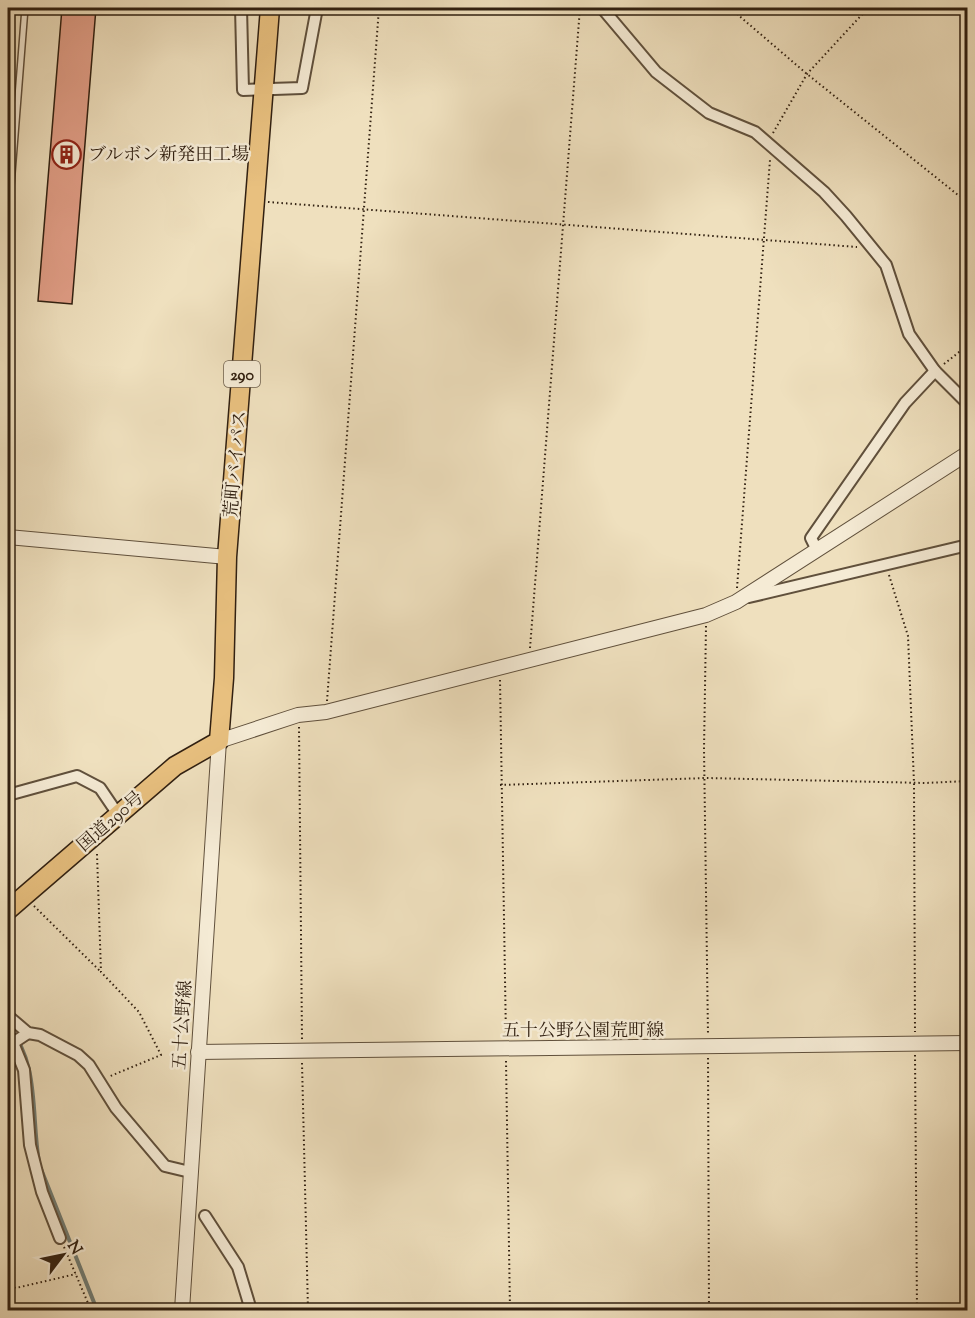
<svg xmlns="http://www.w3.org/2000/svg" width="975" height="1318" font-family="'Sorts Mill Goudy','Noto Serif JP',serif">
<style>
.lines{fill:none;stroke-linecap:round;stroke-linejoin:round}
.stream{stroke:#717d75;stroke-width:4}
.building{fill:#e19e87;stroke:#312011;stroke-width:1.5}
.service-casing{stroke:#60503c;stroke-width:8}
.minor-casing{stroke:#60503c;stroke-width:14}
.tertiary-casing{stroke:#60503c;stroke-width:16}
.trunk-casing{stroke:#312011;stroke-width:21}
.path{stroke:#312011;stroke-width:2;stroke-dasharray:1.5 3;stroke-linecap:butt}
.service{stroke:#f5ebd5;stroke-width:5}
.minor{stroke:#f5ebd5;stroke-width:10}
.tertiary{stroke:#f5ebd5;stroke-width:14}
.trunk{stroke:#e8c07f;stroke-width:18}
.labels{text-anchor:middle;stroke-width:5;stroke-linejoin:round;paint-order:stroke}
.shield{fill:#f5ebd5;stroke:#6c5d4c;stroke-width:1.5}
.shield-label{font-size:16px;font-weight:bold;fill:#312011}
.poi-label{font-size:18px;fill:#312011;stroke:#f5ebd5;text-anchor:start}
.street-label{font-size:18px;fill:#312011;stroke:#f5ebd5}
</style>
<rect width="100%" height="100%" fill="#efe0be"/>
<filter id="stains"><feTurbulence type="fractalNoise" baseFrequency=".00333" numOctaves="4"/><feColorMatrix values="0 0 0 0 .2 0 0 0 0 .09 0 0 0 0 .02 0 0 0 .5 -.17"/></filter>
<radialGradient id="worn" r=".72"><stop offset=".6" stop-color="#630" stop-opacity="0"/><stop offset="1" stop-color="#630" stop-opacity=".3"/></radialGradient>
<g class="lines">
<!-- stream -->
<g class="stream">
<path d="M8 1026C40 1063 31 1116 39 1162"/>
<path d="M41 1169 97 1310"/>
</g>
</g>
<!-- building -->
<path class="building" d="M62 8H96L72 304 38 301Z"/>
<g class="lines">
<defs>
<path id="service" d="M8 224 25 8"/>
<g id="minor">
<path d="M241 8 243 90 302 88 317 8"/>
<path d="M602 8 656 72 709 113 755 132 824 192 846 216 886 265 909 334 935 371 968 404"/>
<path d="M817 550 811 538 905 403 935 371"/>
<path d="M749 597 968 545"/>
<path d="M8 795 77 776 100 788 117 813"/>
<path d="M8 1016 28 1033 40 1035 78 1055 89 1065 116 1108 165 1166 190 1172"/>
<path d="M28 1033 13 1043 24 1070 30 1145 42 1192 60 1238"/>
<path d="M205 1216 238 1267 251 1310"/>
</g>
<g id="tertiary">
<path d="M8 537 227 557"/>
<path d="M198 1052 968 1043"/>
<path d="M182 1310 219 741 298 715 326 712 706 615 736 602 968 453"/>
</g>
<path id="trunk" d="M8 910 175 766 219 741 224 678 227 557 270 8"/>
</defs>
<!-- service casing -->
<use href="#service" class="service-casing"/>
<!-- minor casing -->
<use href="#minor" class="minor-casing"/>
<!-- tertiary casing -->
<use href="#tertiary" class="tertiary-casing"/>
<!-- trunk casing -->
<use href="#trunk" class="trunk-casing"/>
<!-- path -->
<g class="path">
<path d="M730 8 807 74 958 195 968 199"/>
<path d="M773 133 807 74 868 8"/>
<path d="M268 202 857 247"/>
<path d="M944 364 968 345"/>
<path d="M889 575 908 636 914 783 915 1032"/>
<path d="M737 588 770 160"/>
<path d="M706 626 704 749 708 1035"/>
<path d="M530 648 580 8"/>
<path d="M500 680 506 1038"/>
<path d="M327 701 379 8"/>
<path d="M299 727 302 1039"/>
<path d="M500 785 706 778 925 783 968 781"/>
<path d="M97 854 101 972 139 1012 161 1055 108 1077"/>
<path d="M34 906 100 971"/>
<path d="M915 1055 917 1310"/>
<path d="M708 1058 709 1310"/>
<path d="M506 1061 510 1310"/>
<path d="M302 1063 308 1310"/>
<path d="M64 1247 91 1310"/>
<path d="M8 1278 9 1286 16 1288 76 1274"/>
</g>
<!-- service -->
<use href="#service" class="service"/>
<!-- minor -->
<use href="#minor" class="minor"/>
<!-- tertiary -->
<use href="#tertiary" class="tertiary"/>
<!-- trunk -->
<use href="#trunk" class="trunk"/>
</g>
<!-- icons -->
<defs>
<symbol id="building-ring" viewBox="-11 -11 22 22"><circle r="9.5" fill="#f5ebd5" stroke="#8f2418" stroke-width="1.5"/><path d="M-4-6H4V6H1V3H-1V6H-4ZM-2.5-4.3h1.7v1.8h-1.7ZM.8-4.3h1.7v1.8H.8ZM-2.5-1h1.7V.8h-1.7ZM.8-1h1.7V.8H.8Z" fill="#8f2418"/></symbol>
</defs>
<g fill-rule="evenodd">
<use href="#building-ring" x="50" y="138" width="33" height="33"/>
</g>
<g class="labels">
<!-- shield labels -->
<rect class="shield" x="224" y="361" width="36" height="26" rx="4.5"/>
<g class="shield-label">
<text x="242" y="380">290</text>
</g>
<!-- poi labels -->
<g class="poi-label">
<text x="88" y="160">ブルボン新発田工場</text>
</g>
<!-- street labels -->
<g class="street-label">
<text transform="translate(235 464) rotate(-85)" y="6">荒町バイパス</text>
<text transform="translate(110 821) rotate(-41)" y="6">国道290号</text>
<text transform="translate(182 1025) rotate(-86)" y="6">五十公野線</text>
<text x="583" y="1036">五十公野公園荒町線</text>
</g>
</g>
<!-- margin -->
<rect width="975" height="1318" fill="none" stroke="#efe0be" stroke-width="30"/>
<rect x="9" y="9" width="957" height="1300" fill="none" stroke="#312011" stroke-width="3"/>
<rect x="15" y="15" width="945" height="1288" fill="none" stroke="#312011" stroke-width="1.5"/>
<!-- north arrow -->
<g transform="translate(63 1255) rotate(58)" stroke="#f5ebd5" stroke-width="4.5" paint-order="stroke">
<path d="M0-4.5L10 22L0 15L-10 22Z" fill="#312011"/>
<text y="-9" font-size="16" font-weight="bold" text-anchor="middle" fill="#312011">N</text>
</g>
<rect width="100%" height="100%" filter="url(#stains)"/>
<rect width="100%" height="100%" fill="url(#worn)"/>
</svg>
